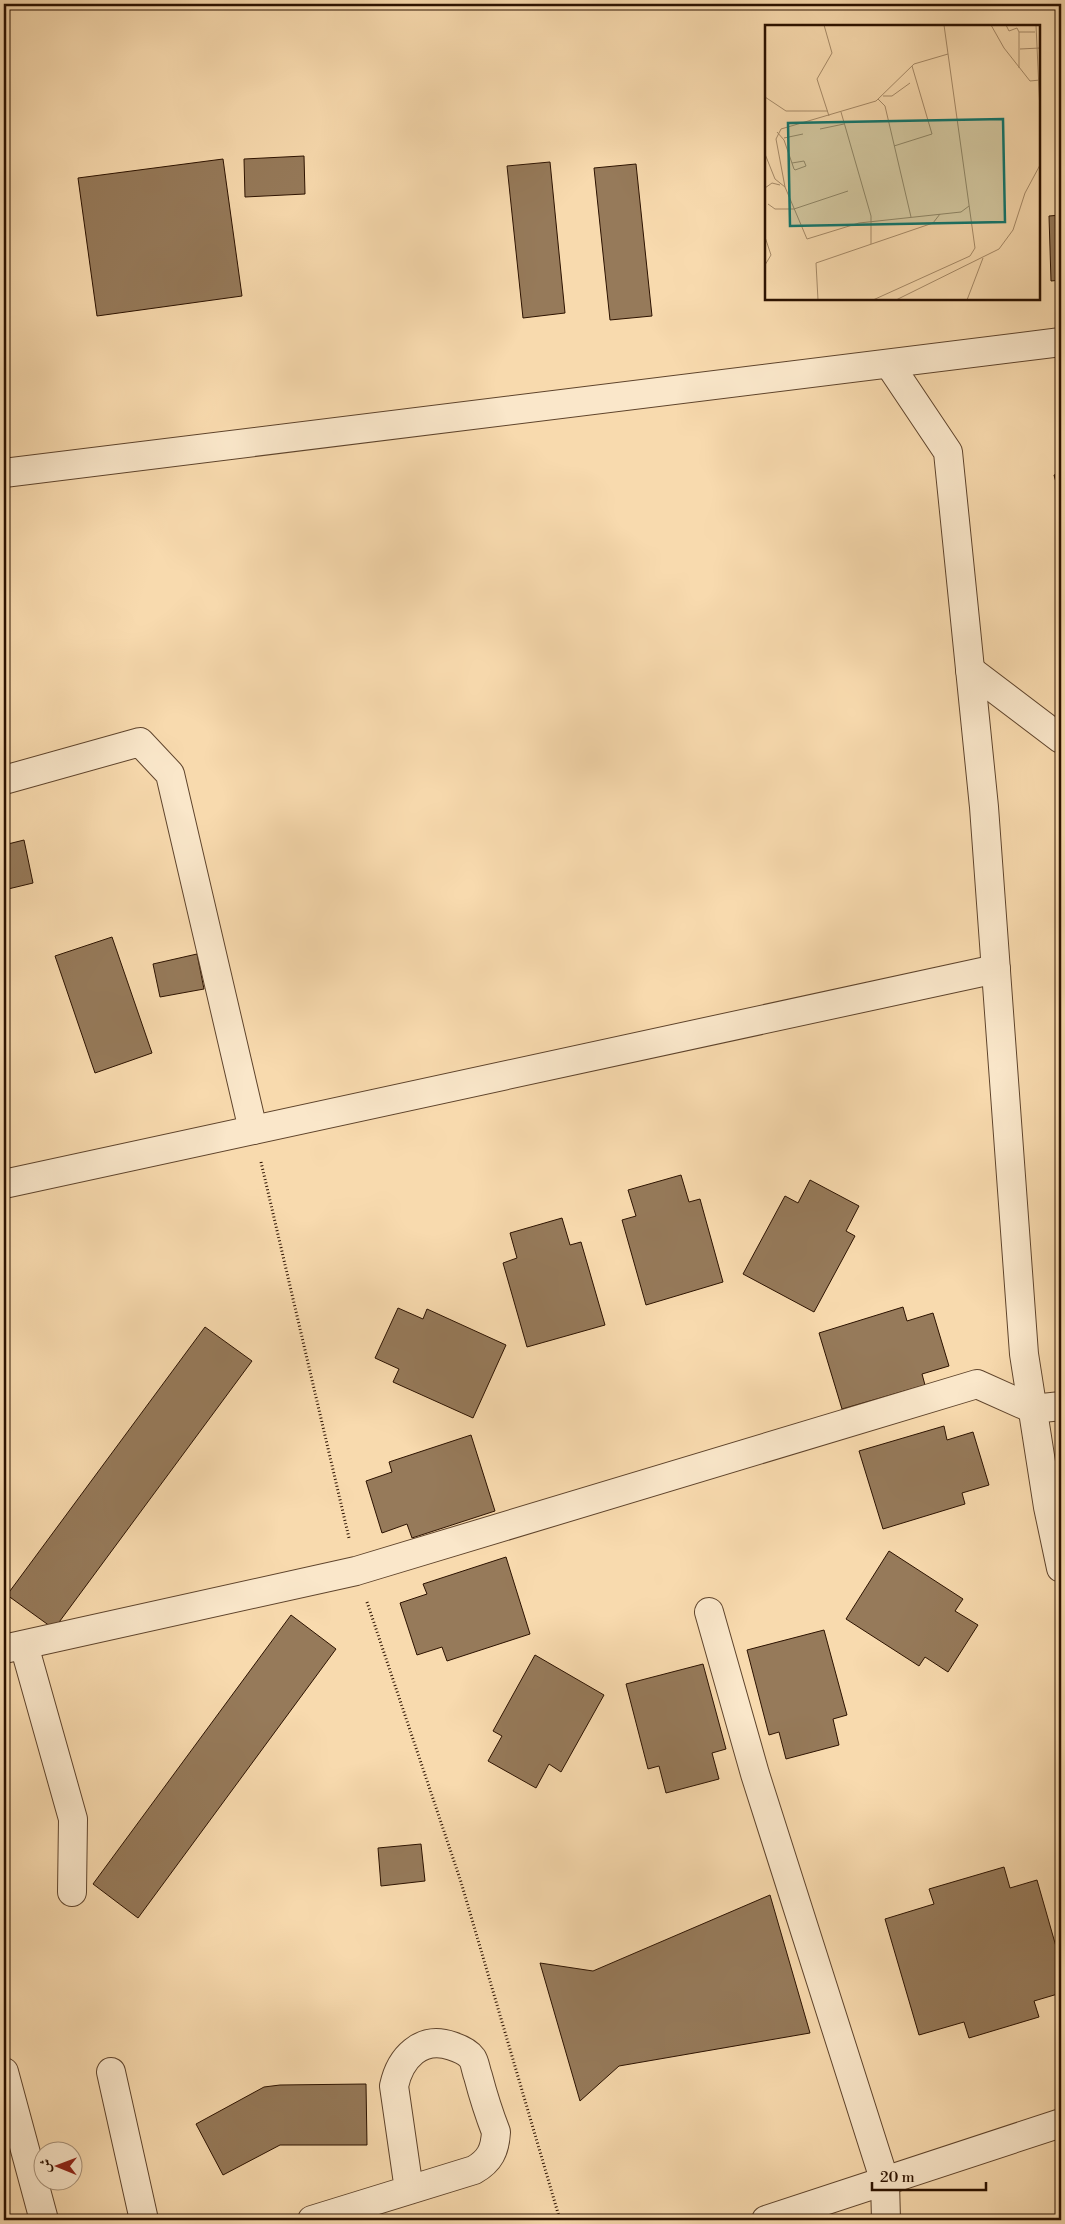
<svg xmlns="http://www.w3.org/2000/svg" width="1065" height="2224" font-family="'Libre Bodoni',Amiri,serif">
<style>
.building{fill:#967a5a;stroke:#2c1200}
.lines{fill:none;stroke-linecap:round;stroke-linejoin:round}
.minor-casing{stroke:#5f442c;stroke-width:30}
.path{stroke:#2c1200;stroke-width:3;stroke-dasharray:1 2.5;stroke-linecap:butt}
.minor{stroke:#fae7ca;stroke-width:28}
.inset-road{fill:none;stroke:#a68a68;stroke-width:1}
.view{fill:#0f766e;fill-opacity:0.15;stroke:#0f766e;stroke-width:2.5}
.inset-edge{fill:none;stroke:#2c1200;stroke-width:2.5}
</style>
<rect width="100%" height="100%" fill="#f8daae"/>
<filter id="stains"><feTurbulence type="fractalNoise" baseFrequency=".004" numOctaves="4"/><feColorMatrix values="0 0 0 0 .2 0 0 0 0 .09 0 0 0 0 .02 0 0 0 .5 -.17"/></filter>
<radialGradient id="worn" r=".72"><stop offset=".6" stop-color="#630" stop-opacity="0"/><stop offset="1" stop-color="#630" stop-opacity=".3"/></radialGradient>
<!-- building -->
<g class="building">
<path d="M304 156 305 194 245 197 244 159Z"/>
<path d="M223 159 242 296 97 316 78 178Z"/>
<path d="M550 162 565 313 523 318 507 166Z"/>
<path d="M636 164 652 316 610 320 594 168Z"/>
<path d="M1061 215V280L1051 281 1049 216Z"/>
<path d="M1061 473V501L1054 475Z"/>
<path d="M24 840 33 883 4 890V845Z"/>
<path d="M112 937 152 1053 95 1073 55 956Z"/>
<path d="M197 954 204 989 160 997 153 964Z"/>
<path d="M681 1175 689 1202 700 1199 723 1282 646 1305 622 1220 636 1216 628 1190Z"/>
<path d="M810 1180 859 1206 846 1231 855 1236 814 1312 743 1274 785 1196 798 1203Z"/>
<path d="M562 1218 570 1245 581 1242 605 1325 527 1347 503 1263 517 1258 510 1233Z"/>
<path d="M903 1307 907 1321 933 1313 949 1366 922 1374 925 1385 842 1409 819 1333Z"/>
<path d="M398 1308 423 1319 427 1309 506 1345 473 1418 393 1382 399 1369 375 1358Z"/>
<path d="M205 1327 252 1361 54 1629 7 1595Z"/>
<path d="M944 1426 947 1440 973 1432 989 1485 962 1493 965 1504 883 1529 859 1451Z"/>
<path d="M471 1435 495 1511 412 1538 407 1524 382 1533 366 1481 392 1472 389 1462Z"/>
<path d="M889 1551 963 1599 955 1611 978 1625 948 1672 925 1657 919 1666 846 1619Z"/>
<path d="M506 1557 530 1634 447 1661 442 1647 417 1655 400 1603 427 1594 423 1584Z"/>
<path d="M291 1615 336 1649 138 1918 93 1884Z"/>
<path d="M824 1630 847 1715 833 1719 839 1745 786 1759 779 1732 769 1735 747 1650Z"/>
<path d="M535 1655 604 1695 561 1772 549 1764 536 1788 488 1761 502 1736 493 1731Z"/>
<path d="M703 1664 726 1749 712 1753 719 1779 666 1793 659 1766 648 1769 626 1684Z"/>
<path d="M421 1844 425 1881 381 1886 378 1848Z"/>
<path d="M1004 1867 1010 1888 1037 1880 1061 1964V1993L1034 2001 1039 2017 969 2038 964 2022 919 2035 885 1919 934 1904 929 1889Z"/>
<path d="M770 1895 810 2033 619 2066 580 2101 540 1963 593 1971Z"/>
<path d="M366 2084 367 2145H280L223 2175 196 2124 264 2087 280 2085Z"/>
</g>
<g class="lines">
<defs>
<g id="minor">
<path d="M889 364 948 452 984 807 1024 1354 1048 1507 1061 1568"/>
<path d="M4 473 1061 342"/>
<path d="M970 670 1061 739"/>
<path d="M4 780 140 742 170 774 253 1130"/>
<path d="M4 1184 996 969"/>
<path d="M709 1612 755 1774 885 2182 886 2220"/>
<path d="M24 1645 73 1819 72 1892"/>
<path d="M4 1649 356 1571 977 1384 1033 1409 1061 1406"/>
<path d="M4 2072 44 2220"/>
<path d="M111 2072 144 2220"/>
<path d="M312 2220 474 2170C490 2161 495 2150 496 2132 489 2114 483 2095 478 2076 476 2071 475 2062 472 2058 468 2052 458 2048 452 2046 421 2035 400 2058 394 2086L409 2190"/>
<path d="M766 2220 1061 2123"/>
</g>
</defs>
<!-- minor casing -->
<use href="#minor" class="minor-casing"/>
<!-- path -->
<g class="path">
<path d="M261 1162 349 1538"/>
<path d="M367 1602 461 1882 560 2220"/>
</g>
<!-- minor -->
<use href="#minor" class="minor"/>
</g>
<!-- overview -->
<g transform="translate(765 25)">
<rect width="275" height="275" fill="#f8daae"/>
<path class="inset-road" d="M59 0 67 28 52 54 64 91M226 0 239 23 265 56 275 55M241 0 244 6 252 3 254 7V43M271 0 275 86M254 7H270M255 24 275 23M183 29 149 39 111 76 16 104 11 114 20 162 42 214 94 198 196 187 204 181M118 71H127L145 58M0 72 21 86H63M113 74 120 81 146 192M76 87 106 191V219M55 104 79 99M12 107 19 115 29 144 30 145 41 141 39 136 27 138M19 113 38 109M129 121 167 109 147 41M0 129 10 154 20 162M0 163 7 158 15 160M3 179 10 184H29L83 166M0 212 6 230 0 240M53 275 51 238 168 198 175 189M108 275 205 231 210 223 179 0M131 275 234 224 248 205 260 168 275 140M202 275 218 233"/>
<path class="view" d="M238 94 240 197 25 201 23 98Z"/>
<rect width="275" height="275" class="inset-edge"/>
</g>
<!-- margin -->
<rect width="1065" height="2224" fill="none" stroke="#f8daae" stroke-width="20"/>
<rect x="5" y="5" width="1055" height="2214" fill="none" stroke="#2c1200" stroke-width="2.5"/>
<rect x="10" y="10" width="1045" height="2204" fill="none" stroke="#2c1200"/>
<!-- north arrow -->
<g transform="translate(58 2166) rotate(271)"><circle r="24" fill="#fae7ca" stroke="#a89279"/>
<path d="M0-4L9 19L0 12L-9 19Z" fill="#8f2418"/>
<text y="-8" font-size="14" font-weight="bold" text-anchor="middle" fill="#2c1200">ش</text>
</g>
<!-- scale -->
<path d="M872 2182v8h114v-8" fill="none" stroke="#2c1200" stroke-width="2.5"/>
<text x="880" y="2182" font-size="15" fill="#2c1200" stroke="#fae7ca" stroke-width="4" paint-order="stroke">20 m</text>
<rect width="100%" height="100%" filter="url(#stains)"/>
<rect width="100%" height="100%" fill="url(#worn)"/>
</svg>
